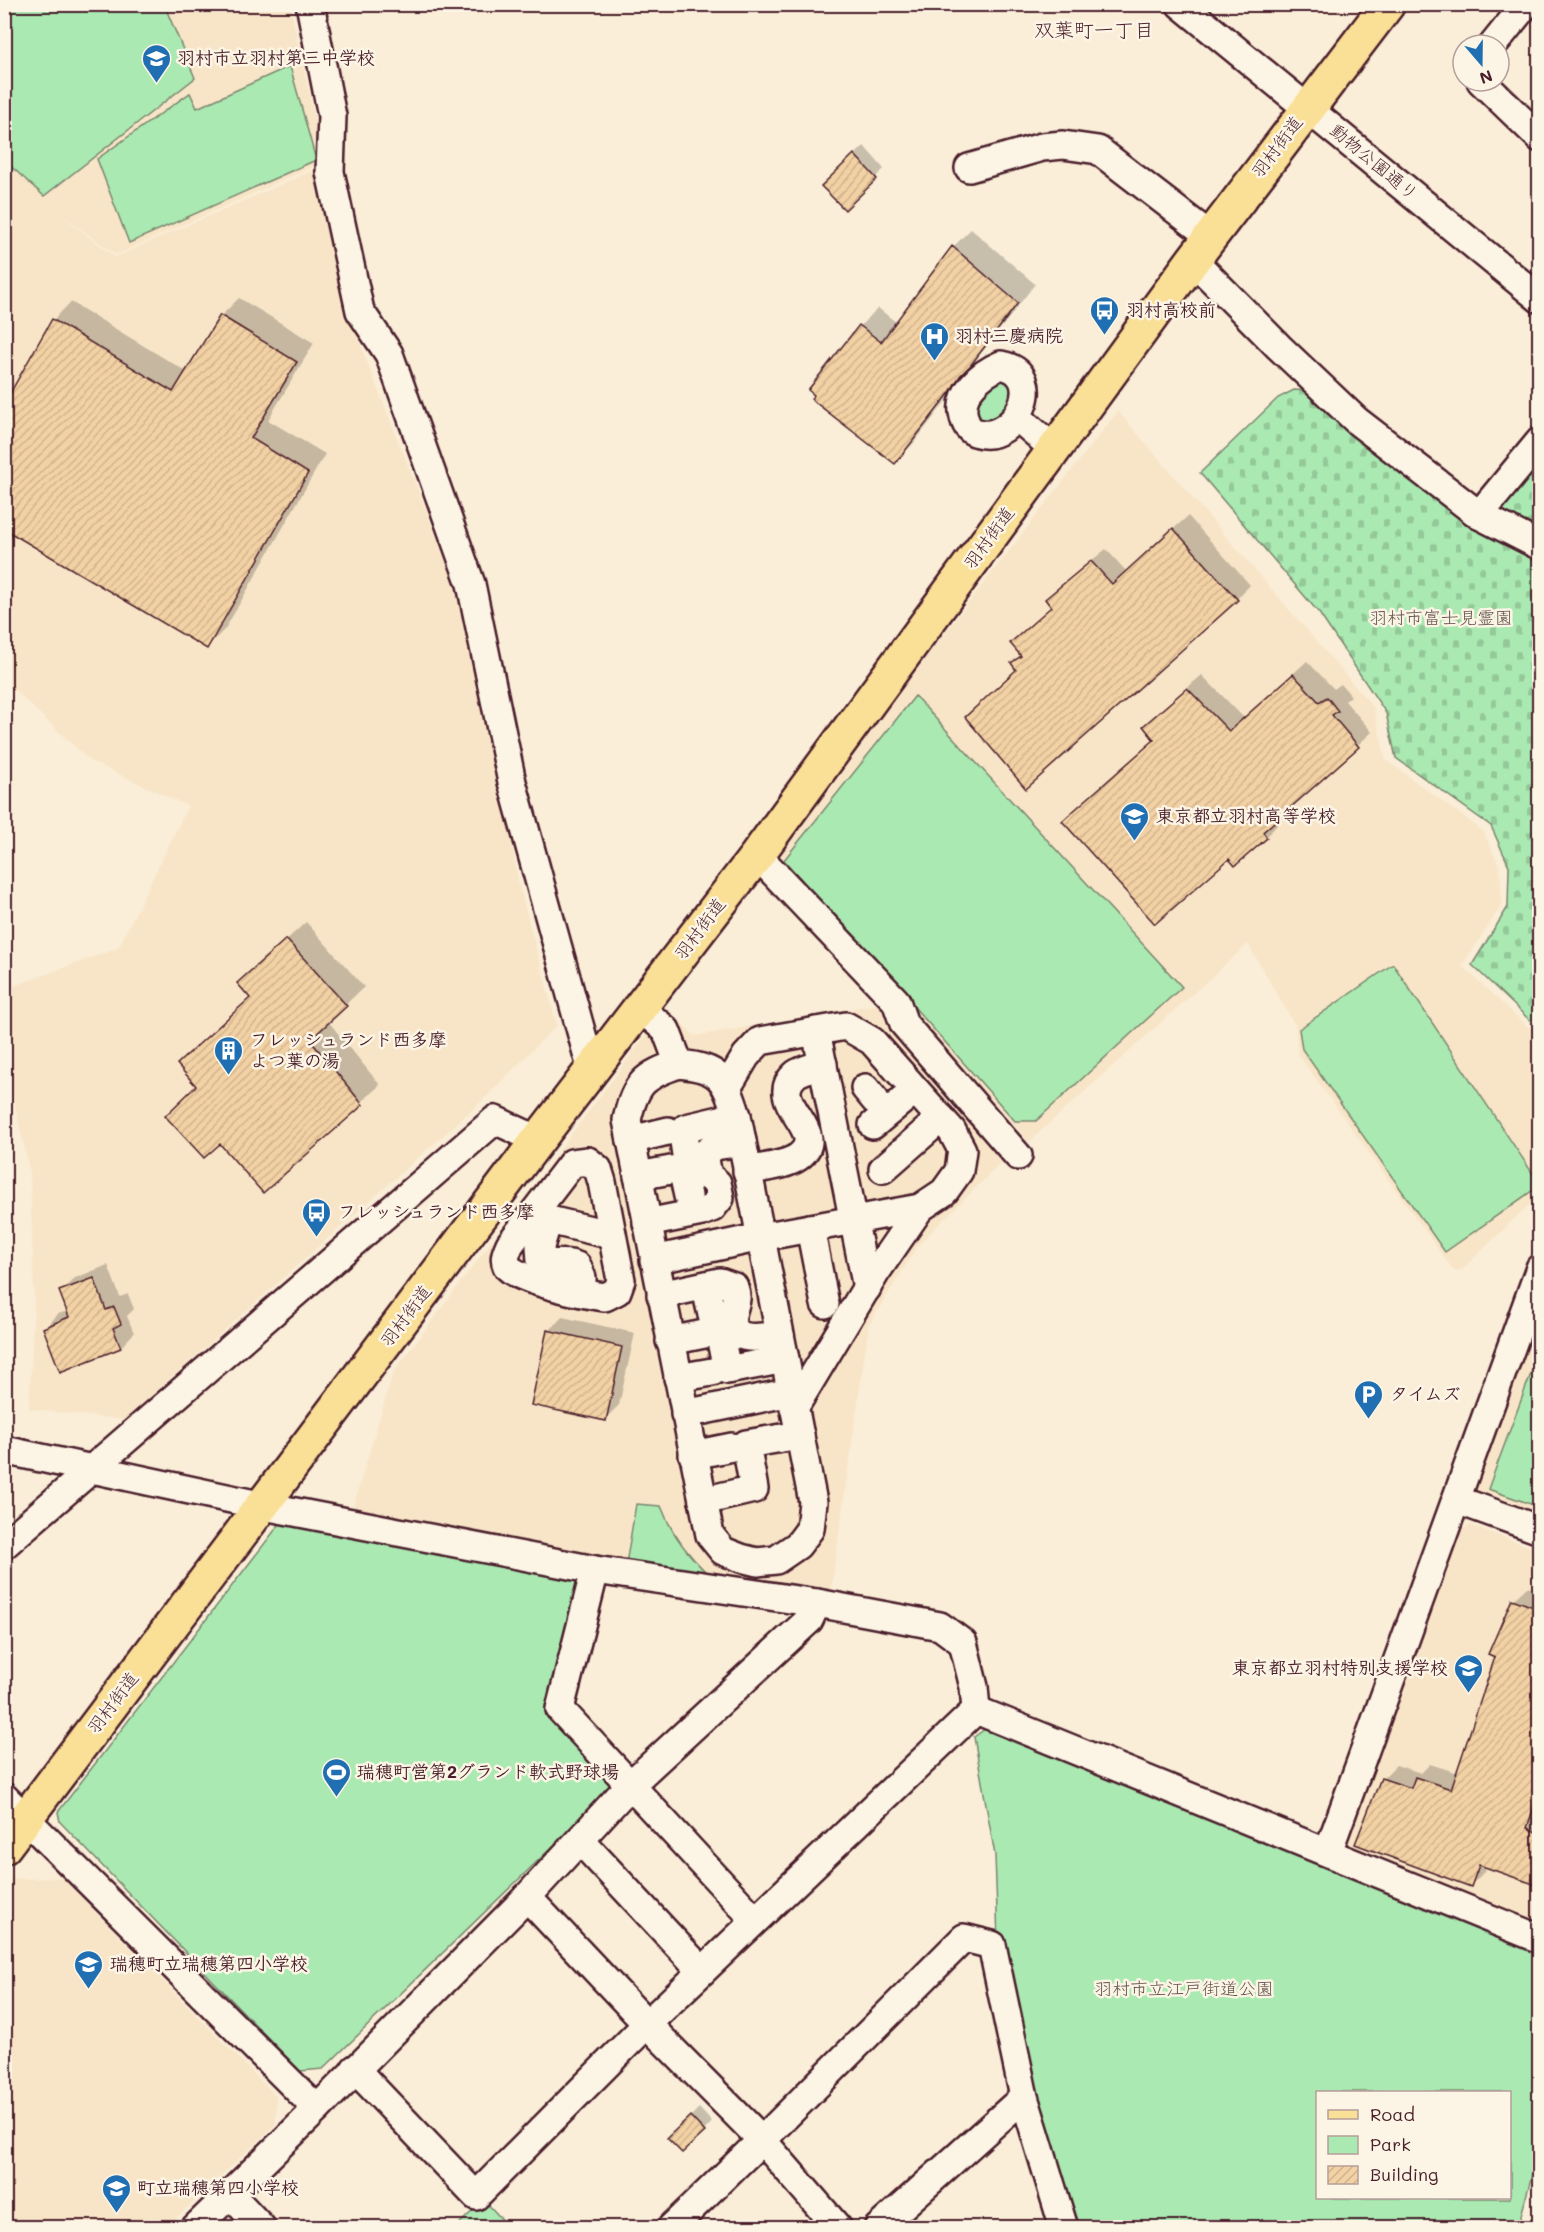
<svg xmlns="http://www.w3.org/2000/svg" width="1544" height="2232" font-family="Mali,'Klee One',sans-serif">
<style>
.built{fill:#f8e5c8}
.green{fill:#aaeab2;stroke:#7a846e;stroke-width:1.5;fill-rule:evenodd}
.cemetery{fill:url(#cemetery-stones);stroke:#7a846e;stroke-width:1.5}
.shadow{fill:#0003}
.building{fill:url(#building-hatch);stroke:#4a1f2b;stroke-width:1.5}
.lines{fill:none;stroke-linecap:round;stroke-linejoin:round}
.minor-casing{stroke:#4a1f2b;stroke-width:32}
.major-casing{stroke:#4a1f2b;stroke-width:38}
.minor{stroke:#fcf5e5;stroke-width:27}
.major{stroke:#fadf96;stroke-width:33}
.labels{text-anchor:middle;stroke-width:5;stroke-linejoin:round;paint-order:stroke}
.poi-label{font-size:18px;font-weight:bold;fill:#4a1f2b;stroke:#fcf5e5;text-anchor:start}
.street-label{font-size:18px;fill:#4a1f2b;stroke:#fcf5e5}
.park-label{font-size:18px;fill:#62524d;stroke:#fcf5e5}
.neighbourhood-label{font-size:20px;fill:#4a1f2b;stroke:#fcf5e5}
</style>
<defs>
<pattern id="cemetery-stones" width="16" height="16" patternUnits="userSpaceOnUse" patternTransform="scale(1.5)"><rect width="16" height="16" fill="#aaeab2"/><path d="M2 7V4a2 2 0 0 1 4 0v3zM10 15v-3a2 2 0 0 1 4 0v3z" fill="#94c899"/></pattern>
<pattern id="building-hatch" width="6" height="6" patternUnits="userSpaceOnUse" patternTransform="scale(1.5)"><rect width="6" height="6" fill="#f2d1a4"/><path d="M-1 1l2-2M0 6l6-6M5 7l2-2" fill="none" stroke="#d1b38d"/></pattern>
</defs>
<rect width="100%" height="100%" fill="#faeed8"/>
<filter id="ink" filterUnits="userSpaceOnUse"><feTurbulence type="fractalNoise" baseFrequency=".0167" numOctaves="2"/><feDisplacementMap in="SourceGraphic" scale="12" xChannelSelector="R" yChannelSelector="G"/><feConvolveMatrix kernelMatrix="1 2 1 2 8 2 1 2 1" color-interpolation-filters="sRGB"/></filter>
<g filter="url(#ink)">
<!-- built -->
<g class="built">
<path d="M4 5H290L324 162 116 255 56 211 115 257 318 168 343 286 355 331 459 594 495 746 519 885 557 1025 483 1100 124 1420 29 1409 34 1303 30 1173 5 1061V989L118 948 188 806 90 761 5 681Z"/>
<path d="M1118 411 1374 708 1386 760 1483 831 1500 867 1502 905 1462 966 1539 1037V1195L1462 1270H1453L1298 1054 1296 1027 1248 944 1029 1142 773 853Z"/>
<path d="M877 1004 1004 1160 918 1245 869 1325 831 1590 708 1573 691 1557 678 1538 668 1523 662 1505 635 1503 625 1563 352 1510 393 1373 666 1008 695 1036Z"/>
<path d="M1539 1310V1522L1478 1500 1475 1489Z"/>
<path d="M1471 1525 1539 1550V1927L1354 1852 1347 1839 1459 1530Z"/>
<path d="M62 1878 276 2096V2124L167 2227H5V1884L9 1879Z"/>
</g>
<!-- green -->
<g class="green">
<path d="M5 4 172 5 166 9 195 78 44 196 5 161Z"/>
<path d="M290 66 316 160 129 243 97 159 190 93 197 108Z"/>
<path d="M1011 378 1017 397 1003 420 976 422 975 397 996 379Z"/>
<path d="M915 696 1182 987 1036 1121H1015L784 860Z"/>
<path d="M1393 964 1539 1183V1186L1445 1252 1302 1049 1299 1029Z"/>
<path d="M1539 1352 1540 1507H1539L1488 1489Z"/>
<path d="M636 1504 661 1506C671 1533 686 1553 707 1573L626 1564Z"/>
<path d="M285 1517 579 1579 557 1711 618 1783 323 2069 300 2071 60 1822 58 1812Z"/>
<path d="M985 1729 1539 1952V2148L1518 2227H1080L1035 2090 998 1940 995 1855 974 1737ZM1318 2092H1510V2198H1318Z"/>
<path d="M484 2200 509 2227 455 2228Z"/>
</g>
<!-- cemetery -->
<path class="cemetery" d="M1294 390 1310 391 1484 530 1539 461V1029L1472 965 1508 907 1509 866 1491 826 1396 758 1386 713 1319 613 1200 473 1278 398Z"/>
<!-- shadow -->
<g class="shadow">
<path d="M864 146 884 169 845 208 823 186Z"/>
<path d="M971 229 1035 284 987 346 978 356 969 371 913 444 895 462 860 326 878 308 897 323 953 247Z"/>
<path d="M239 298 314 343 268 420 325 454 225 629 207 647 53 320 71 302 187 372 221 316Z"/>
<path d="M1188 516 1250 585 1237 599 1017 670 1013 663 1022 654 1052 606 1047 600 1060 586 1106 549 1126 571Z"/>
<path d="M1307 661 1334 689 1341 684 1351 696 1345 701 1372 732 1277 819 1279 823 1266 837 1229 857 1064 821 1156 739 1158 713 1202 675 1244 718Z"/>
<path d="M306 922 364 987 328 1021 380 1085 263 1191 198 1086 179 1064 251 997 239 983Z"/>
<path d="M1539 1150H1540V1160L1535 1154Z"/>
<path d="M108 1265 120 1297 128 1294 134 1309 127 1316 134 1333 121 1347 45 1328 58 1314 68 1311 61 1291 75 1278Z"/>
<path d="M562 1317 635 1333 619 1405 605 1419 549 1331Z"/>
<path d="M1527 1587 1540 1591V1885L1486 1866 1484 1872 1470 1886 1382 1779 1396 1765 1421 1773 1430 1764 1458 1773 1497 1656 1513 1600Z"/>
<path d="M699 2108 712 2122 704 2131 669 2138Z"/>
</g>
<!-- building -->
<g class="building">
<path d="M854 154 877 179 845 210 821 186Z"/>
<path d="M952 246 1018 303 970 366 960 376 951 391 895 464 811 399 814 395 808 390 859 325 881 342Z"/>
<path d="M220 315 297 362 251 438 308 473 207 649 4 529V404L52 319 173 392Z"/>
<path d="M1173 528 1238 600 1026 789 965 717 1016 670 1011 663 1021 656 1010 643 1051 607 1045 599 1091 561 1112 584Z"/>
<path d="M1293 674 1319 702 1327 697 1338 711 1332 715 1359 747 1263 832 1267 838 1235 866 1229 859 1155 924 1062 821 1154 740 1143 726 1187 688 1229 731Z"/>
<path d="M286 939 347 1006 310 1040 363 1105 263 1193 220 1144 204 1158 165 1116 196 1086 177 1064 250 998 237 983Z"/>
<path d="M94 1278 106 1310 114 1307 121 1324 113 1328 121 1348 60 1372 43 1328 69 1317 59 1291Z"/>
<path d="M547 1330 622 1347 606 1421 531 1405Z"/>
<path d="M1512 1599 1539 1609V1791L1527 1828 1539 1833V1886L1479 1865 1471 1887 1355 1844 1381 1778 1411 1788 1415 1777 1451 1789 1495 1657 1488 1654Z"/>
<path d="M690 2116 705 2132 682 2153 667 2138Z"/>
</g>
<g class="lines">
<defs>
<g id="minor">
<path d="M310 4 332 116 330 172 360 311 389 354 471 584 512 782 592 1071"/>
<path d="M1180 4 1540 299"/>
<path d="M1493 45 1526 4"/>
<path d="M1481 81 1540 138"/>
<path d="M969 168 1042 147 1063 145 1098 150 1210 236"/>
<path d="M1193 260 1279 347 1357 421 1479 515 1540 546"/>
<path d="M1001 365C1050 374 1015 444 978 433 969 431 966 425 964 417 957 393 982 373 1001 365Z"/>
<path d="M1017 417 1054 449"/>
<path d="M1479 515 1540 441"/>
<path d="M757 855 896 1001 904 1024 1018 1156"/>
<path d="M640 1008 666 1030 679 1064"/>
<path d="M816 1031 867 1288"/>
<path d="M679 1064C720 1068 725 1078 737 1116L813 1502 810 1529 798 1545 776 1560 757 1562 741 1558 723 1551 710 1535 627 1120C635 1084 644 1075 679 1064Z"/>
<path d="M865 1088 875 1100"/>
<path d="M873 1125 915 1090"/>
<path d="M631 1140 668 1131"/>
<path d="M588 1161 598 1169 602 1182 621 1280 617 1291 605 1297C588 1295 515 1280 507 1266 503 1258 507 1251 510 1244L572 1163Z"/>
<path d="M883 1169 941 1118"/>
<path d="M747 1171C763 1167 785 1166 798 1157 833 1131 763 1103 796 1074 803 1069 815 1067 823 1064"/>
<path d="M638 1176 682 1168 687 1161 683 1135 686 1128 737 1116"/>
<path d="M685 1182 688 1196"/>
<path d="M532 1216 612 1235"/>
<path d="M548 1220 540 1247 541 1261C554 1267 565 1260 577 1266L582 1278V1292"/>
<path d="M647 1223 702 1212 712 1208 720 1198 717 1183 708 1176 704 1154 715 1146 742 1142"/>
<path d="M810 1228 825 1304"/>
<path d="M654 1260 761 1237 920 1208 944 1192 959 1171 962 1150 952 1131 872 1041 846 1026 760 1041 746 1056 728 1086"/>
<path d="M661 1295 720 1282 734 1287C739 1301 734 1303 732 1315 727 1345 763 1337 780 1335"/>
<path d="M709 1302 713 1319"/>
<path d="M670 1341 719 1331 727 1370 785 1359"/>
<path d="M678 1378 712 1372"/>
<path d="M794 1408 876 1272 920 1208"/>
<path d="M685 1414 791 1392"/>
<path d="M4 1450 264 1506 595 1570 817 1603 809 1620 630 1785 527 1897 317 2109 195 2228"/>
<path d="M693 1455 732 1447"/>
<path d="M1457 1500 1540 1530"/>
<path d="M703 1501 754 1489 746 1444 800 1435"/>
<path d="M4 1545 495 1120 538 1140"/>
<path d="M595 1570 560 1709 755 1920"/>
<path d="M817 1603 940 1626 963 1643 974 1687 976 1710"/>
<path d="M976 1710 1540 1939"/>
<path d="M4 1797 317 2109"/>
<path d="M580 1840 702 1971"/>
<path d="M1328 1852 1540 1268"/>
<path d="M527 1897 647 2024 762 2140 838 2228"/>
<path d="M355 2069 476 2196 647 2024 976 1710"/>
<path d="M230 2194 262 2228"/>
<path d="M671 2228 762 2140 964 1938 992 1945 1024 2097 1064 2228"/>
<path d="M878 2228 1024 2097"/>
</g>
<path id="major" d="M4 1847 538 1140 757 855 1193 260 1388 4"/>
</defs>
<!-- minor casing -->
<use href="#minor" class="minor-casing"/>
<!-- major casing -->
<use href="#major" class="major-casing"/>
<!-- minor -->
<use href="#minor" class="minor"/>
<!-- major -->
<use href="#major" class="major"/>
</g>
</g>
<!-- icons -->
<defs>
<symbol id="school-pin" viewBox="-11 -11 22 30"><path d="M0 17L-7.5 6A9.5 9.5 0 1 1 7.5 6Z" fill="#1f6fb2" stroke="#fcf5e5"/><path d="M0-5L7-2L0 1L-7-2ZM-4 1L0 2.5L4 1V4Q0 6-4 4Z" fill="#fff"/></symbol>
<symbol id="bus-pin" viewBox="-11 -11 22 30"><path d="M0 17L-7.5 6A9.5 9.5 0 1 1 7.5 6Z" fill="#1f6fb2" stroke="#fcf5e5"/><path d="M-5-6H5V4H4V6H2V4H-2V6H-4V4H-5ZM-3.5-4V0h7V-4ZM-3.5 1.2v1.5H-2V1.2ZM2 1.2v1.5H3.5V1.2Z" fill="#fff"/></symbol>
<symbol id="hospital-pin" viewBox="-11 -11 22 30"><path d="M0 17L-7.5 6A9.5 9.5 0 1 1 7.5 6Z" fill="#1f6fb2" stroke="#fcf5e5"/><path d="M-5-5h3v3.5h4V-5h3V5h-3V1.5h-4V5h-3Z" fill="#fff"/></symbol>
<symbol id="building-pin" viewBox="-11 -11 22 30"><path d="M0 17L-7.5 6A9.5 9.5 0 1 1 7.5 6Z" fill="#1f6fb2" stroke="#fcf5e5"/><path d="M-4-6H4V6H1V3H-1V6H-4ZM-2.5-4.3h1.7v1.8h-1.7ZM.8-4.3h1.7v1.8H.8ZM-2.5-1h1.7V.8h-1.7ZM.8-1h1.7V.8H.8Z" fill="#fff"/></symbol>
<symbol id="parking-pin" viewBox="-11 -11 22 30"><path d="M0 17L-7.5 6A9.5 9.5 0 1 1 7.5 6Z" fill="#1f6fb2" stroke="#fcf5e5"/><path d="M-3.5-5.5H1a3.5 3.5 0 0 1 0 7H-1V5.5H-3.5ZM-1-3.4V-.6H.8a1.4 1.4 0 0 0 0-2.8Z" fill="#fff"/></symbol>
<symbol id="stadium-pin" viewBox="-11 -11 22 30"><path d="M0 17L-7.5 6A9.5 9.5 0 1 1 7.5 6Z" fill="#1f6fb2" stroke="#fcf5e5"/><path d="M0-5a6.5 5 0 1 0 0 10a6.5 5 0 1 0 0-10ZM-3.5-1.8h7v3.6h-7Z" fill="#fff"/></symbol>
</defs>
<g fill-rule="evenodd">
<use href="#school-pin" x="140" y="42" width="33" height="45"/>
<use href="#bus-pin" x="1088" y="294" width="33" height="45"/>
<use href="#hospital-pin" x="918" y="320" width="33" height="45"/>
<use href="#school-pin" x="1118" y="800" width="33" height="45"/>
<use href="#building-pin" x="212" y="1034" width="33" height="45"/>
<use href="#bus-pin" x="300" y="1196" width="33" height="45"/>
<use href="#parking-pin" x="1352" y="1378" width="33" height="45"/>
<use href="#school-pin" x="1452" y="1652" width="33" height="45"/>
<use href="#stadium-pin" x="320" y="1756" width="33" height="45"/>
<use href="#school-pin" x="72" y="1948" width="33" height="45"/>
<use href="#school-pin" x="100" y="2172" width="33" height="45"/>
</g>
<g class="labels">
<!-- poi labels -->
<g class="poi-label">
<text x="177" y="64">羽村市立羽村第三中学校</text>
<text x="1126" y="316">羽村高校前</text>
<text x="955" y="342">羽村三慶病院</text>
<text x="1156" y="822">東京都立羽村高等学校</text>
<text x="250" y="1046">フレッシュランド西多摩<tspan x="250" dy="21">よつ葉の湯</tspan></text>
<text x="338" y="1218">フレッシュランド西多摩</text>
<text x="1390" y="1400">タイムズ</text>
<text x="1448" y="1674" text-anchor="end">東京都立羽村特別支援学校</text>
<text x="357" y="1778">瑞穂町営第2グランド軟式野球場</text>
<text x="110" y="1970">瑞穂町立瑞穂第四小学校</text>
<text x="137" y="2194">町立瑞穂第四小学校</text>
</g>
<!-- street labels -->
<g class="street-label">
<text transform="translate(1277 147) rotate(-53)" y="6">羽村街道</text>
<text transform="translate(1374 162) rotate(40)" y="6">動物公園通り</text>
<text transform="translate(989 538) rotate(-54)" y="6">羽村街道</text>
<text transform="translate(700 929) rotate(-53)" y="6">羽村街道</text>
<text transform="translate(406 1316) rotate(-53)" y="6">羽村街道</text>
<text transform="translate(113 1703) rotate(-53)" y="6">羽村街道</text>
</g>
<!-- park labels -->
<g class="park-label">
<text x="1441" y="624">羽村市富士見霊園</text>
<text x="1184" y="1995">羽村市立江戸街道公園</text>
</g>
<!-- neighbourhood labels -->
<g class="neighbourhood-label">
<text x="1094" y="37">双葉町一丁目</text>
</g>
</g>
<!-- margin -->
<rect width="1544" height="2232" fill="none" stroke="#fcf5e5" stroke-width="24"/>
<rect x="12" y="12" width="1520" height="2208" fill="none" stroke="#4a1f2b" stroke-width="2" filter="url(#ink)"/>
<!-- legend -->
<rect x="1316" y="2091" width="195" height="108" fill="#fcf5e5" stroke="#b59f9b" stroke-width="1.5"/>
<rect x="1328" y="2110" width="30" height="9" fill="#fadf96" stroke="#b59f9b" stroke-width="1.5"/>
<text x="1370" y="2121" font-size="18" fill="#4a1f2b">Road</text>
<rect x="1328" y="2136" width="30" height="18" fill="#aaeab2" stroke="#b59f9b" stroke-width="1.5"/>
<text x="1370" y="2151" font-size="18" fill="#4a1f2b">Park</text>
<rect x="1328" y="2166" width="30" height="18" fill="url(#building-hatch)" stroke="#b59f9b" stroke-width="1.5"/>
<text x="1370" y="2181" font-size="18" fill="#4a1f2b">Building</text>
<!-- north arrow -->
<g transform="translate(1481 63) rotate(160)"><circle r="28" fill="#fcf5e5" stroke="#b59f9b" stroke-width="1.5"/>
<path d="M0-4.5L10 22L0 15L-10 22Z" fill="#1f6fb2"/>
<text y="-9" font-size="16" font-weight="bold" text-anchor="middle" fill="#4a1f2b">N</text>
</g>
</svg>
